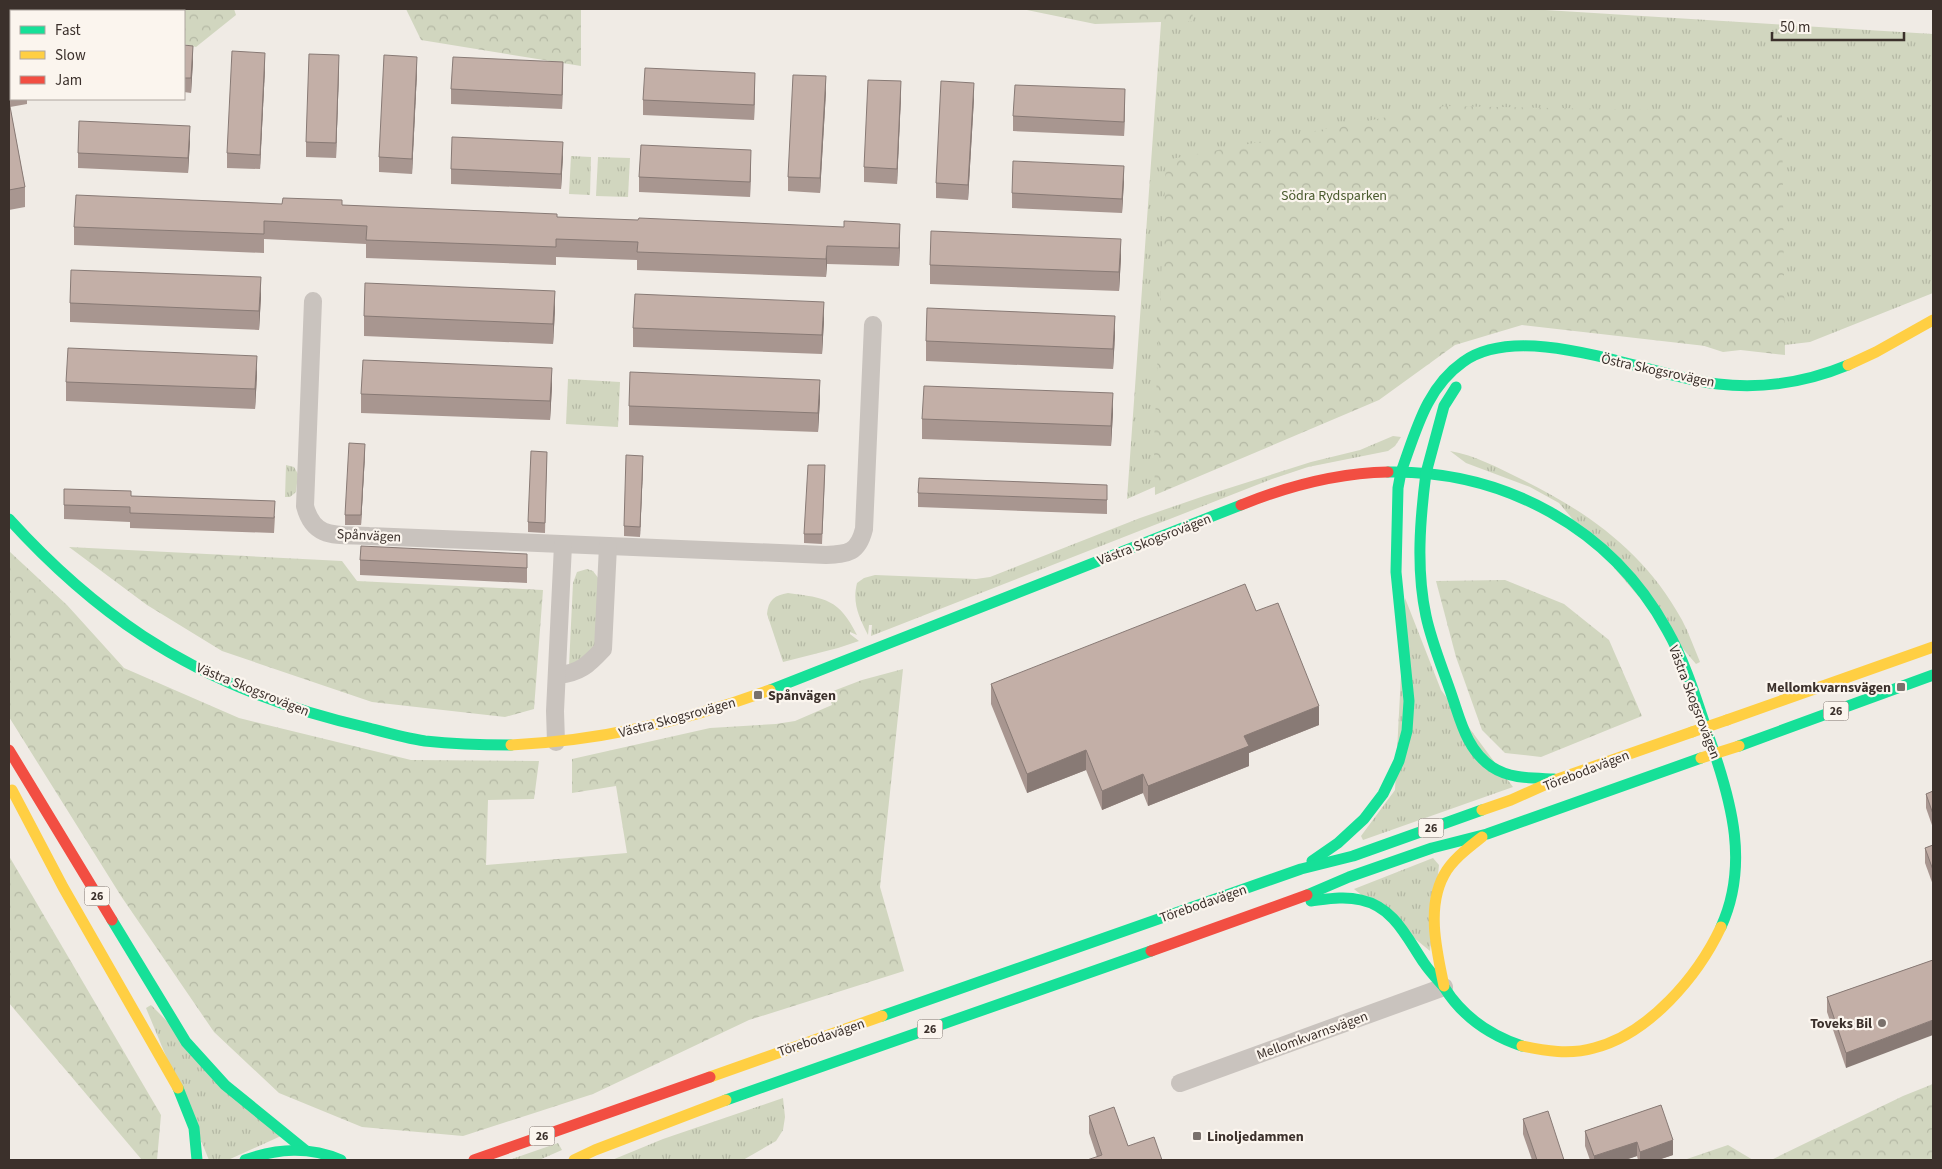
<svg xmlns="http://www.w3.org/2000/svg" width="1942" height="1169" font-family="'Source Sans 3',sans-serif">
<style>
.grass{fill:url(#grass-tufts)}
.forest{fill:url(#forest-crowns)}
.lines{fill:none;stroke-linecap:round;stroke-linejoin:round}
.street{stroke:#c9c3be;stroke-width:18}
.fast{stroke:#16e098;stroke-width:11}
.slow{stroke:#ffcf43;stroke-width:11}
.jam{stroke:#f24e42;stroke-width:11}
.slow-bridge{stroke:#ffcf43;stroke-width:11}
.wall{fill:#a89690}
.shaded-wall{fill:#887a75}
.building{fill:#c3afa7;stroke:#887a75}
.poi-dot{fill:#7a716c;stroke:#fbf5ee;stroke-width:2}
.labels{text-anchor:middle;stroke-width:4.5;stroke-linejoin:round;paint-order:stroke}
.shield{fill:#fbf5ee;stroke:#756b66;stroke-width:1}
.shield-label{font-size:12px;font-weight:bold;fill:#3b302b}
.park-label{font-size:14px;fill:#4a5a2e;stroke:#fbf5ee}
.street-label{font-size:14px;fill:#3b302b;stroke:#fbf5ee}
.poi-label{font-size:14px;font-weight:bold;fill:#3b302b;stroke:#fbf5ee;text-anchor:end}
</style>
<defs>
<pattern id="grass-tufts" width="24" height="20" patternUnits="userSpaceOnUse" patternTransform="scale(1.25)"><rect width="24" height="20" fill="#d1d6bf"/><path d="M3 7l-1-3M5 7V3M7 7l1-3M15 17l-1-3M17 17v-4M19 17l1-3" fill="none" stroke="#b4b8a4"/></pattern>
<pattern id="forest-crowns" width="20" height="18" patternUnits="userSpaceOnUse" patternTransform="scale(1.25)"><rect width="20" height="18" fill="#d1d6bf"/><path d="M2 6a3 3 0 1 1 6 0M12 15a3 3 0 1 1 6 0" fill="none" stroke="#b4b8a4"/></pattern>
</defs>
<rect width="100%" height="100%" fill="#f0ebe5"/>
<!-- grass -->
<g class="grass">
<path d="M1162 9H1529L1933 34V293L1810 342 1723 352 1615 317 1472 322 1396 380 1127 499Z"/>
<path d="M571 156 591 157 590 195 569 194Z"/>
<path d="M598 157 630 158 628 197 596 196Z"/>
<path d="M568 379 620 382 618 427 566 424Z"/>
<path d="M1393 436 1401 437 1395 446 1388 451 1308 467 1272 479 871 636 872 625H869L868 635C859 617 852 603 857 583L864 578 875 575 976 579 990 577 1140 518 1204 496 1311 462 1360 450Z"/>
<path d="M1450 451C1475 455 1498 468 1521 479 1588 512 1645 552 1682 620 1689 633 1694 648 1700 662L1696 664 1559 503 1530 487 1466 463Z"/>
<path d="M286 465 294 467 298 474 296 492 290 497H285Z"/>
<path d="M587 569 593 571 599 579 596 646 590 656 569 666 573 583 577 572Z"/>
<path d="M788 593C826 598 839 599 857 635L850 632V634L859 641 838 648 783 662 767 614C768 600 775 595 788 593Z"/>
<path d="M1405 598 1441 690 1513 787 1363 840 1361 836 1395 790Z"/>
<path d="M1433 858 1439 865 1430 951 1354 889Z"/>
<path d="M151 1005 281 1136 228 1160H209L146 1008Z"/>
<path d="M783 1098 785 1117 783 1130 776 1141 743 1160H612L663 1139Z"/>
<path d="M558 1143 562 1150 539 1160H509Z"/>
</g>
<!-- forest -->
<g class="forest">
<path d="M59 9H234L236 15 196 47 184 44V11H58Z"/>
<path d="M406 9H581V66L421 40Z"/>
<path d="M1022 9H1192L1193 21 1095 24Z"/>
<path d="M1444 106 1782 112 1785 355 1522 325 1455 345 1379 400 1155 495 1154 444 1166 160Z"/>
<path d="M69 547 342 561 357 581 543 590 534 709 505 717 372 702 222 651 147 605Z"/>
<path d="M9 551 67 605 124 668 239 718 411 760 539 761 534 799 488 800 486 865 627 853 616 786 572 793V759L710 728 776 724 795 721 832 705 828 693 862 680 903 669 880 887 904 971 749 1020 593 1094 463 1136 362 1127 279 1093 214 1032 121 896 9 717Z"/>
<path d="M1505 580 1564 604 1609 640 1642 716 1541 757 1505 753 1482 730 1456 657 1436 581Z"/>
<path d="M9 856 161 1115 157 1160H142L9 1003Z"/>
<path d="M1933 1084V1160H1771L1903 1096Z"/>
<path d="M1728 1145 1753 1160H1684Z"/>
</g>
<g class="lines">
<!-- street -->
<g class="street">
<path d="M313 301 305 506C314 541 339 534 369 536L826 555C848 554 858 553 864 529L873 325"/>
<path d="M558 675C580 673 588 665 603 649L608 546"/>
<path d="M556 742 555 711 563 545"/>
<path d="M1180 1083 1444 987"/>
</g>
<!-- fast -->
<g class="fast">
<path d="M1388 472C1504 470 1611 528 1667 630 1687 665 1698 705 1711 743 1732 803 1749 866 1721 927"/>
<path d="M1401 472C1416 431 1426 388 1463 362 1524 318 1650 377 1718 384 1762 389 1807 382 1848 365"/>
<path d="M1426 473 1444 406 1456 387"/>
<path d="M1426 473C1420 520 1416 569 1426 616 1432 644 1443 669 1452 696 1461 722 1467 750 1492 767 1510 779 1533 778 1554 779"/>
<path d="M9 519C49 563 93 603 143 636 211 681 289 710 369 728 388 733 406 738 425 741 453 744 483 745 511 745"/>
<path d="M770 690 1241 505"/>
<path d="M1739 746 1933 675"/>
<path d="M1312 861 1338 843 1364 819 1383 794 1399 761 1407 731 1409 701 1396 572 1398 488 1401 472"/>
<path d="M1307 895 1349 877 1432 848 1487 834 1701 758"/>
<path d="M1311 901C1328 899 1344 896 1361 900 1394 907 1407 938 1424 963 1430 972 1437 979 1444 987"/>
<path d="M112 920 186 1042 225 1085 305 1150"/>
<path d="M1444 987C1462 1016 1489 1035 1522 1046"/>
<path d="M882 1016 1301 869 1353 856 1482 810"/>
<path d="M178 1088 194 1128 197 1160"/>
<path d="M726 1100 1151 951"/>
<path d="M245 1160C278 1148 309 1146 341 1160"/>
</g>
<!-- slow -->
<g class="slow">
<path d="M1848 365 1876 352 1933 320"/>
<path d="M1727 720 1933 647"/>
<path d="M511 745C601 741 686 721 770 690"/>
<path d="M12 790 63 887 178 1088"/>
<path d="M1482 810 1511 800 1558 779 1692 732"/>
<path d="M1444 986C1437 952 1426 908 1444 875 1452 860 1468 848 1482 837"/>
<path d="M1522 1046C1545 1051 1570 1055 1594 1048 1649 1034 1698 976 1721 927"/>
<path d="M710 1077 882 1016"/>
<path d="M574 1160 595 1150 726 1100"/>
</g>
<!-- jam -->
<g class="jam">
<path d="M1241 505C1288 486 1338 473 1388 472"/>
<path d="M9 750 112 920"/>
<path d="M1151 951 1307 895"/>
<path d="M474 1160 710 1077"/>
</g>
<!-- slow-bridge -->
<g class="slow-bridge">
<path d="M1692 732 1727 720"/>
<path d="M1701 758 1739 746"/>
</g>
</g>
<!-- wall -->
<g class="wall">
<path d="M9 9 11 11V99H27V104L10 107 25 187V207L9 210Z"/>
<path d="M1878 9H1895V10Z"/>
<path d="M184 45 193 61 191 93 184 92Z"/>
<path d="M265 68 260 169 227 168V153Z"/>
<path d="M339 70 336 158 306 157V142Z"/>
<path d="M417 72 412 174 379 172V157Z"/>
<path d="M563 77 562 109 451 104V89Z"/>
<path d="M755 88 754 120 643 115V100Z"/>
<path d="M826 91 820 193 788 191V177Z"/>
<path d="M901 96 897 184 864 182V167Z"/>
<path d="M974 98 968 200 936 198V183Z"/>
<path d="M1125 104 1124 136 1013 131V116Z"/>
<path d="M190 141 188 173 78 168V153Z"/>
<path d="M563 156 561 189 451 184V169Z"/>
<path d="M751 165 750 197 639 192V177Z"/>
<path d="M1124 181 1122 213 1012 208V193Z"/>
<path d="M282 204 342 205 557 217 900 242 899 266 827 264 826 277 637 270V260L556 257V265L366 258V244L264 239V253L74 245V227Z"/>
<path d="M1121 258 1119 291 930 284V265Z"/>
<path d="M261 297 259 330 70 322V303Z"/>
<path d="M555 310 553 344 364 336V316Z"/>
<path d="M824 321 822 354 633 347V328Z"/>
<path d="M1115 335 1113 369 926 361V341Z"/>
<path d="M257 375 255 409 66 401V382Z"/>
<path d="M552 387 550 420 361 413V394Z"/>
<path d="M820 399 818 432 629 425V406Z"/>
<path d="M1113 413 1111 446 922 439V419Z"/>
<path d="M547 452 545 533 528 532V522Z"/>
<path d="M365 454 361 525H345V515Z"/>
<path d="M643 466 640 537 624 536V526Z"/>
<path d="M825 475 822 544 804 543V534Z"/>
<path d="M64 489 131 496 275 516 274 533 130 528V522L64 519Z"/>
<path d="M918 493 1107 499V514L918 507Z"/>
<path d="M527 554V583L360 575V560Z"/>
<path d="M1256 611 1319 725 1249 753V766L1148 806 1143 793 1102 810 1086 770 1027 793 991 704V684Z"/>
<path d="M1933 791V828L1926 808V794Z"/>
<path d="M1933 845V885L1925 863V848Z"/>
<path d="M1933 960 1846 1068 1827 1012V997Z"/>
<path d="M1661 1105 1673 1155 1658 1160H1638L1637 1156 1625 1160H1590L1585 1146V1131Z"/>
<path d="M1089 1116 1128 1146 1097 1157 1089 1133Z"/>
<path d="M1523 1119 1564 1160H1532L1523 1134Z"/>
</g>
<!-- shaded-wall -->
<g class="shaded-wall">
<path d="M193 46V61L191 93V78Z"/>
<path d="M265 53V68L260 169V155Z"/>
<path d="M339 55V70L336 158V143Z"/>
<path d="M417 57V72L412 174V159Z"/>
<path d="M563 62V77L562 109V95Z"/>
<path d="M755 73V88L754 120V105Z"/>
<path d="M826 76V91L820 193V178Z"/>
<path d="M901 81V96L897 184V169Z"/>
<path d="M974 83V98L968 200V185Z"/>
<path d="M1125 89V104L1124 136V122Z"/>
<path d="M190 126V141L188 173V158Z"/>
<path d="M563 142V156L561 189V174Z"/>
<path d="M751 150V165L750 197V182Z"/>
<path d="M1124 166V181L1122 213V199Z"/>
<path d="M900 224V242L899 266V248Z"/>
<path d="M1121 239V258L1119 291V272Z"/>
<path d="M827 246V264L826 277V259Z"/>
<path d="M261 277V297L259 330V311Z"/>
<path d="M555 291V310L553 344V324Z"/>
<path d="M824 302V321L822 354V335Z"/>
<path d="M1115 316V335L1113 369V349Z"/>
<path d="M257 356V375L255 409V389Z"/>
<path d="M552 368V387L550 420V401Z"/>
<path d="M820 380V399L818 432V413Z"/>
<path d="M1113 393V413L1111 446V426Z"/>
<path d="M365 444V454L361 525V515Z"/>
<path d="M643 456V466L640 537V527Z"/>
<path d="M1319 706V725L1249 753V766L1148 806V786L1244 736Z"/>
<path d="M1086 750V770L1027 793V774Z"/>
<path d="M1143 774V793L1102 810V791Z"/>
<path d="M1933 1020V1035L1846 1068V1053Z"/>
<path d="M1673 1140V1155L1658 1160H1640V1152Z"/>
<path d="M1637 1142V1156L1625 1160H1594V1156Z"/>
</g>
<!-- building -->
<g class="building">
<path d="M9 9H26V11H11V88H9Z"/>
<path d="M184 45 193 46 191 78H184Z"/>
<path d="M232 51 265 53 260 155 227 153Z"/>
<path d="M309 54 339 55 336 143 306 142Z"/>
<path d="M384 55 417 57 412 159 379 157Z"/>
<path d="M453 57 563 62 562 95 451 89Z"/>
<path d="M645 68 755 73 754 105 643 100Z"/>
<path d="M793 75 826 76 820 178 788 177Z"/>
<path d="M868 80 901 81 897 169 864 167Z"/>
<path d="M941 81 974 83 968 185 936 183Z"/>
<path d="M1015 85 1125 89 1124 122 1013 116Z"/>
<path d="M9 101 25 187 9 190Z"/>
<path d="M79 121 190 126 188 158 78 153Z"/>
<path d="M452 137 563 142 561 174 451 169Z"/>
<path d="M641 145 751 150 750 182 639 177Z"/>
<path d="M1013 161 1124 166 1122 199 1012 193Z"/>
<path d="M76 195 282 204 283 198 342 200V205L557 214V217L638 220 639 218 844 227V221L900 224 899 248 827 246 826 259 637 252 638 242 556 239V247L366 240 367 226 264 221V234L74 227Z"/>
<path d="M931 231 1121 239 1119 272 930 265Z"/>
<path d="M71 270 261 277 259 311 70 303Z"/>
<path d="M365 283 555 291 553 324 364 316Z"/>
<path d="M635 294 824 302 822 335 633 328Z"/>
<path d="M927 308 1115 316 1113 349 926 341Z"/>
<path d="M68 348 257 356 255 389 66 382Z"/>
<path d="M363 360 552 368 550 401 361 394Z"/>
<path d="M630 372 820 380 818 413 629 406Z"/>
<path d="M924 386 1113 393 1111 426 922 419Z"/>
<path d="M349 443 365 444 361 515H345Z"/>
<path d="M531 451 547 452 545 523 528 522Z"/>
<path d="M626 455 643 456 640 527 624 526Z"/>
<path d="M808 465H825L822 534H804Z"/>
<path d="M919 478 1107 485V500L918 493Z"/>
<path d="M64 489 131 491V496L275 501 274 518 130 513V507L64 505Z"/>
<path d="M361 546 527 554V568L360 560Z"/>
<path d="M1245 584 1256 611 1278 603 1319 706 1244 736 1249 746 1148 786 1143 774 1102 791 1086 750 1027 774 991 684Z"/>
<path d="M1933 791V814L1926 794Z"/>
<path d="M1933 845V870L1925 848Z"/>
<path d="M1933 960V1020L1846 1053 1827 997Z"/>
<path d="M1661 1105 1673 1140 1640 1152 1637 1142 1594 1156 1585 1131Z"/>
<path d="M1114 1107 1128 1146 1154 1137 1162 1160H1087L1102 1155 1089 1116Z"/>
<path d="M1548 1111 1564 1160H1537L1523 1119Z"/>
</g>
<!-- markers -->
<g class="poi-dot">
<rect x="1896" y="682" width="10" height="10" rx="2.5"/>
<rect x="753" y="690" width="10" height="10" rx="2.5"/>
<circle cx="1882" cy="1023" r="5"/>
<rect x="1192" y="1131" width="10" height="10" rx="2.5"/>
</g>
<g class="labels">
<!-- shield labels -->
<g class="shield">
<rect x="1823.5" y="701.5" width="25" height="19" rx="4"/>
<rect x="1418.5" y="818.5" width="25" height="19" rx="4"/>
<rect x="84.5" y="886.5" width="25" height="19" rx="4"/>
<rect x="917.5" y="1019.5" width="25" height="19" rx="4"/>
<rect x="529.5" y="1126.5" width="25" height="19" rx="4"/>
</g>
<g class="shield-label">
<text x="1836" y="715">26</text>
<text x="1431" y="832">26</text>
<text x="97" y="900">26</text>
<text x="930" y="1033">26</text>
<text x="542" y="1140">26</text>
</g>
<!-- park labels -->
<g class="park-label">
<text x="1334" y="200">Södra Rydsparken</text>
</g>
<!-- street labels -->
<g class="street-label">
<text transform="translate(1658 370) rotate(12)" y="5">Östra Skogsrovägen</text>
<text transform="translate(369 535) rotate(3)" y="5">Spånvägen</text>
<text transform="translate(1154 539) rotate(-21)" y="5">Västra Skogsrovägen</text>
<text transform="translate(253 689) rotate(22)" y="5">Västra Skogsrovägen</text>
<text transform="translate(1695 702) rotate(69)" y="5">Västra Skogsrovägen</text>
<text transform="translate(677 717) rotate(-15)" y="5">Västra Skogsrovägen</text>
<text transform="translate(1586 770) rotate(-21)" y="5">Törebodavägen</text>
<text transform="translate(1203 903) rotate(-19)" y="5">Törebodavägen</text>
<text transform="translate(1312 1035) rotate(-20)" y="5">Mellomkvarnsvägen</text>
<text transform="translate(821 1037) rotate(-19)" y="5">Törebodavägen</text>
</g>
<!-- poi labels -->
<g class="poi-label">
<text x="1891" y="692">Mellomkvarnsvägen</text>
<text x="768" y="700" text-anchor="start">Spånvägen</text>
<text x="1872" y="1028">Toveks Bil</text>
<text x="1207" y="1141" text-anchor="start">Linoljedammen</text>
</g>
</g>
<!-- border -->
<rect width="1942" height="1169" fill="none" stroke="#3b302b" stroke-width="20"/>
<!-- legend -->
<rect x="10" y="10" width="175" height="90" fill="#fbf5ee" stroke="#aea6a0"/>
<rect x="20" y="26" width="25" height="8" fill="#16e098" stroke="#aea6a0"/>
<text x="55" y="35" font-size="15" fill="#3b302b">Fast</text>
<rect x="20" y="51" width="25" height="8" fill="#ffcf43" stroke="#aea6a0"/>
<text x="55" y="60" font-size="15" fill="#3b302b">Slow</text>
<rect x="20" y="76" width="25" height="8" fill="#f24e42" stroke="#aea6a0"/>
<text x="55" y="85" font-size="15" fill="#3b302b">Jam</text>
<!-- scale -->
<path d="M1772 32v8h132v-8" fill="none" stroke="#3b302b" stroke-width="2.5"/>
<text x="1780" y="32" font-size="15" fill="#3b302b" stroke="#fbf5ee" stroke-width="4" paint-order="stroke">50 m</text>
</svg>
